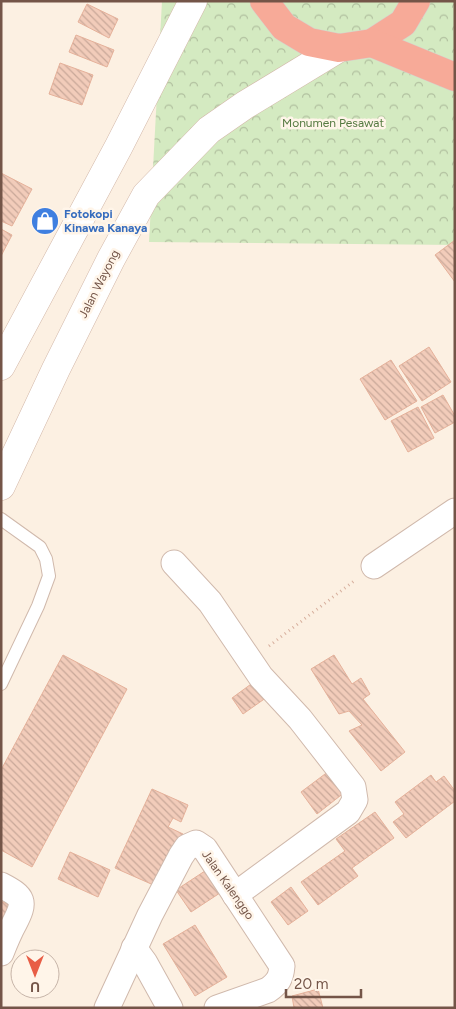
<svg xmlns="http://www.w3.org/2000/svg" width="456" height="1009" font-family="Figtree,sans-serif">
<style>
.park{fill:url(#park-crowns)}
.building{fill:url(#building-back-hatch);stroke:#e5b19a}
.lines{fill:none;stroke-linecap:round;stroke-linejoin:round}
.lane-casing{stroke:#d0b9ac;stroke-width:14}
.street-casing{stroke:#d0b9ac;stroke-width:27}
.secondary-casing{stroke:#d3b8a9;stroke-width:29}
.highway-casing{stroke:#d8cfcc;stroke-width:29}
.path{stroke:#d7af9d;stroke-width:3;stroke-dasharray:1 4;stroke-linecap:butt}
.lane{stroke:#fff;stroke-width:12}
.street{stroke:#fff;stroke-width:25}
.secondary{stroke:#fff;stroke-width:28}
.highway{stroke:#f7aa98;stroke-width:28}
.labels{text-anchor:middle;stroke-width:5;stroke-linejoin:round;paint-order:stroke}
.park-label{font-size:12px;fill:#557a41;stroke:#fff5e9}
.shop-label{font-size:12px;font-weight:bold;fill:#366cbe;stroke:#fff5e9;text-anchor:start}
.street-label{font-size:12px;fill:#745548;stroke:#fff5e9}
</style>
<defs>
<pattern id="park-crowns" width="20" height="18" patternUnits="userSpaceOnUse" patternTransform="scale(1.25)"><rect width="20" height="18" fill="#d4eac1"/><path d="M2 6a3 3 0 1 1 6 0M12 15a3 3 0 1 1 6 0" fill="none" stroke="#b1c09f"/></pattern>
<pattern id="building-back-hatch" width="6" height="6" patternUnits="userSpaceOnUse" patternTransform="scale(1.25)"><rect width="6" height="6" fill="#f2ccba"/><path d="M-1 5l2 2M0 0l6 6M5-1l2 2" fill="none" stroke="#c9a899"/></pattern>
</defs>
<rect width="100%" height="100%" fill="#fcf0e2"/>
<!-- park -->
<path class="park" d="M162 1H455V245L149 242Z"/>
<!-- building -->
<g class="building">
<path d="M87 4 118 19 109 38 78 22Z"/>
<path d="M76 35 114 50 107 67 69 52Z"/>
<path d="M60 63 93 75 82 105 49 94Z"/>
<path d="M1 173 32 189 12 226 1 221Z"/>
<path d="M1 229 12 235 1 256Z"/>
<path d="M455 240V282L435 255Z"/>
<path d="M429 347 451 382 422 401 399 366Z"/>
<path d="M391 360 417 401 385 420 360 379Z"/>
<path d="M443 395 455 416V422L435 433 421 407Z"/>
<path d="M418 407 434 438 408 452 391 421Z"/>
<path d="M63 655 127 689 32 867 1 850V770Z"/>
<path d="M334 655 352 684 361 678 370 694 363 699 405 752 381 771 349 731 362 725 349 711 339 714 311 669Z"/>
<path d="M258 679 270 695 243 714 232 698Z"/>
<path d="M329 771 345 792 317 814 301 792Z"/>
<path d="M431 775 436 782 444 776 455 791V801L406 838 393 822 404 814 395 802Z"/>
<path d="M152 789 188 805 181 822 173 818 168 827 183 834 158 887 115 868Z"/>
<path d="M375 812 394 838 352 868 358 876 318 905 301 882 345 851 336 839Z"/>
<path d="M70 852 110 870 98 897 58 879Z"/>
<path d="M211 867 226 889 191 912 176 890Z"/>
<path d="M291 887 308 911 288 925 271 902Z"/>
<path d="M1 901 11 906 1 924Z"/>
<path d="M195 925 227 977 195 996 163 944Z"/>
<path d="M318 989 323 1008H294L292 996Z"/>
</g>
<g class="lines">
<defs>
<path id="lane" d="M1 519 40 547 46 559 49 576 38 606 1 684"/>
<g id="street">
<path d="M174 563 210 602 261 677 300 719 353 787 355 800 348 812 235 895"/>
<path d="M374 566 455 511"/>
<path d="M1 885C24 897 26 901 14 924 9 933 5 943 1 953"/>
<path d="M134 948 145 963 170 1008"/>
<path d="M107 1008 150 915 181 856 187 847 196 843 205 849 282 966C281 978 278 983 268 990L217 1008"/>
</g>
<g id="secondary">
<path d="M1 366 119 146 193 1"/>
<path d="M1 486 56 369 111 259 146 195 209 130 245 105 339 48"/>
</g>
<g id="highway">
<path d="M264 1 284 27 309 42 339 48 372 43 403 23 416 1"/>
<path d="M372 43 455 77"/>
</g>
</defs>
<!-- lane casing -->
<use href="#lane" class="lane-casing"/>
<!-- street casing -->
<use href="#street" class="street-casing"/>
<!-- secondary casing -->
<use href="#secondary" class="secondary-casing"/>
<!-- highway casing -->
<use href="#highway" class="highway-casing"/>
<!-- path -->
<path class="path" d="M269 646 354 581"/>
<!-- lane -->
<use href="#lane" class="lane"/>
<!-- street -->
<use href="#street" class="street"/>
<!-- secondary -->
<use href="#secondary" class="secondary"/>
<!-- highway -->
<use href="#highway" class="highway"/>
</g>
<!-- icons -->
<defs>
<symbol id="shop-disc" viewBox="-11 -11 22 22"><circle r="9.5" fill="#3f7fe0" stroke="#fff5e9"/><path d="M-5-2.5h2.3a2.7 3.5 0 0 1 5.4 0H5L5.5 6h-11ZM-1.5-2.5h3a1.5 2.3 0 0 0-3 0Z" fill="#fff"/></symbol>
</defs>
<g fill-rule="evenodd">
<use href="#shop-disc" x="29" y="205" width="32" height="32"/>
</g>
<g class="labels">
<!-- park labels -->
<g class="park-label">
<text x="333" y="127">Monumen Pesawat</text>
</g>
<!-- shop labels -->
<g class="shop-label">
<text x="64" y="218">Fotokopi<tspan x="64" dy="14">Kinawa Kanaya</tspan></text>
</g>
<!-- street labels -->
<g class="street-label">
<text transform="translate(99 284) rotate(-63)" y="4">Jalan Wayong</text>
<text transform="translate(228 885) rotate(55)" y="4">Jalan Kalenggo</text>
</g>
</g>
<!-- border -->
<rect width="456" height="1009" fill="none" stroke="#745548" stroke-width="5"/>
<!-- north arrow -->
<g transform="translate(35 974) rotate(180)"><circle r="24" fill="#fff5e9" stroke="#c7b5a9"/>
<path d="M0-4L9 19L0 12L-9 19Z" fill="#e85e46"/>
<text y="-8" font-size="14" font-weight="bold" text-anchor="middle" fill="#745548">U</text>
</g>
<!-- scale -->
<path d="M286 989v8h75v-8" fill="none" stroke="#745548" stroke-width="2.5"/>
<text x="294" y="989" font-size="15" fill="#745548" stroke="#fff5e9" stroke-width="4" paint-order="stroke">20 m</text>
</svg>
